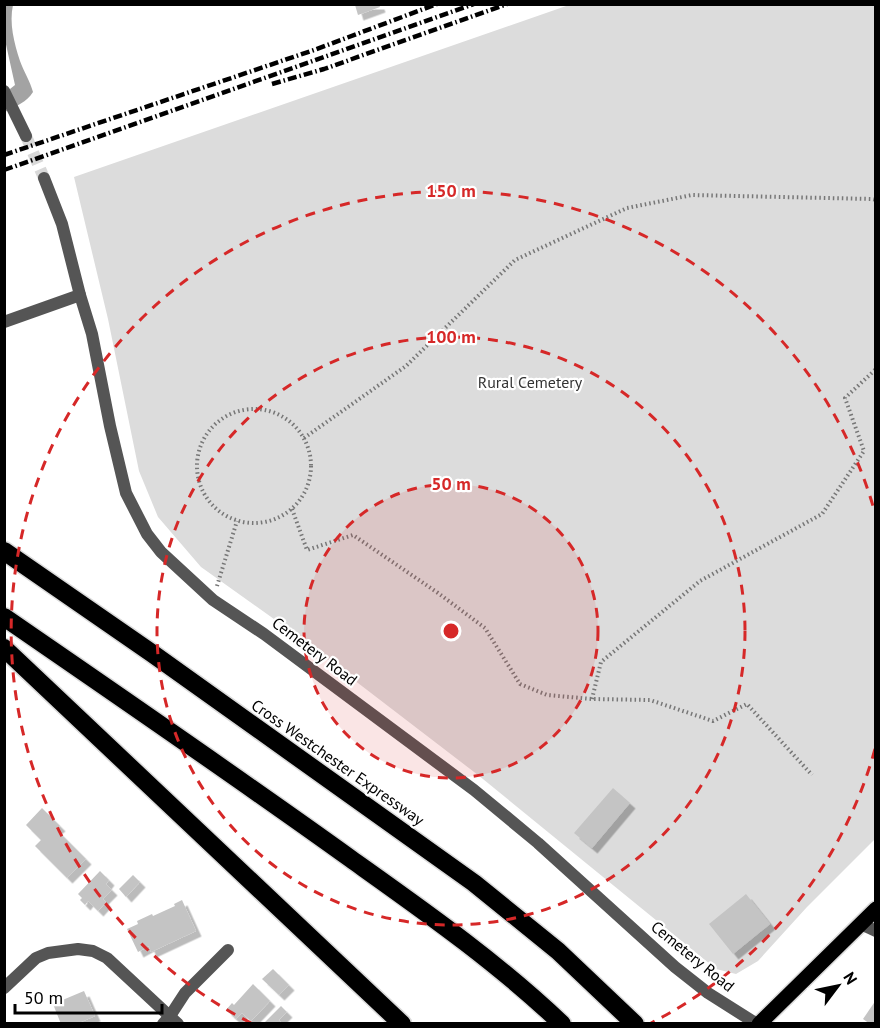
<svg xmlns="http://www.w3.org/2000/svg" width="880" height="1028" font-family="'PT Sans',sans-serif">
<style>
.green{fill:#dcdcdc}
.water{fill:#a3a3a3}
.building{fill:#c4c4c4;filter:url(#shadow)}
.lines{fill:none;stroke-linecap:round;stroke-linejoin:round}
.tertiary-tunnel{stroke:#d9d9d9;stroke-width:12;stroke-dasharray:12 6;stroke-linecap:butt}
.primary-casing{stroke:#dbdbdb;stroke-width:18}
.motorway-casing{stroke:#dbdbdb;stroke-width:21}
.path{stroke:#777;stroke-width:4;stroke-dasharray:1.5 3;stroke-linecap:butt}
.service{stroke:#555;stroke-width:12}
.minor{stroke:#555;stroke-width:12}
.tertiary{stroke:#555;stroke-width:12}
.primary{stroke:#000;stroke-width:15}
.motorway{stroke:#000;stroke-width:18}
.rail{stroke:#000;stroke-width:4.5;stroke-dasharray:9 3 1.5 3;stroke-linecap:butt}
.ring{fill:none;stroke:#d62828;stroke-width:3;stroke-dasharray:10 8}
.labels{text-anchor:middle;stroke-width:4.5;stroke-linejoin:round;paint-order:stroke}
.park-label{font-size:16px;fill:#333;stroke:#fff}
.street-label{font-size:16px;fill:#000;stroke:#fff}
.centre{fill:#d62828;stroke:#fff;stroke-width:3}
.ring-label{font-size:18px;text-anchor:middle;font-weight:bold;fill:#d62828;stroke:#fff;stroke-width:4.5;stroke-linejoin:round;paint-order:stroke}
</style>
<defs>
<filter id="shadow"><feDropShadow dx="5.5" dy="5.5" stdDeviation="0" flood-color="#0004"/></filter>
</defs>
<rect width="100%" height="100%" fill="#fff"/>
<!-- green -->
<path class="green" d="M569 5H875V839L807 907 758 961 736 974 716 969 478 775 281 624 201 567 158 517 139 471 108 319 74 177Z"/>
<!-- water -->
<path class="water" d="M4 5H13C9 23 14 43 20 61 24 72 30 81 33 92 27 102 16 106 5 112V93L15 85 5 40Z"/>
<!-- building -->
<g class="building">
<path d="M357 4H379L380 7 358 15 355 5Z"/>
<path d="M613 788 630 803 592 848 574 833Z"/>
<path d="M42 808 60 826 56 829 86 859 67 878 35 846 41 840 26 825Z"/>
<path d="M100 871 109 880 106 884 112 890 103 899 106 902 98 911 88 901 85 905 80 900 82 898 78 894Z"/>
<path d="M133 875 140 882 126 897 119 889Z"/>
<path d="M746 894 770 924 733 954 709 924Z"/>
<path d="M182 900 196 931 151 952 149 946 138 952 127 929 138 924 137 921 152 914 153 916 175 906 174 904Z"/>
<path d="M273 969 289 985 279 995 262 979Z"/>
<path d="M253 984 270 1001 251 1021 242 1013 236 1019 226 1010 232 1003 234 1005Z"/>
<path d="M84 991 95 1016 81 1022 82 1024H61L53 1004Z"/>
<path d="M876 1000V1024H870L863 1019Z"/>
<path d="M281 1006 287 1012 279 1020 282 1024H263Z"/>
</g>
<g class="lines">
<!-- tertiary-tunnel -->
<path class="tertiary-tunnel" d="M26 136 44 178"/>
<defs>
<path id="primary" d="M759 1024 876 909"/>
<g id="motorway">
<path d="M4 551 153 654 474 883 558 951 635 1024"/>
<path d="M4 617C120 697 237 777 351 859 424 911 497 962 562 1024"/>
<path d="M4 648 402 1024"/>
</g>
</defs>
<!-- primary casing -->
<use href="#primary" class="primary-casing"/>
<!-- motorway casing -->
<use href="#motorway" class="motorway-casing"/>
<!-- path -->
<g class="path">
<circle cx="254" cy="466" r="57"/>
<path d="M304 438 406 366 515 260 627 208 692 195 872 199 876 200"/>
<path d="M292 509 307 550 353 535 438 593 485 628 520 684 547 695 592 699 650 700 713 721 747 704 812 775"/>
<path d="M217 586 237 521"/>
<path d="M592 699 601 662 700 581 822 514 864 451 845 398 876 369"/>
</g>
<!-- service -->
<path class="service" d="M163 1024 170 1016 185 993 228 950"/>
<!-- minor -->
<path class="minor" d="M861 924 876 931"/>
<!-- tertiary -->
<g class="tertiary">
<path d="M4 91 26 136"/>
<path d="M44 178 62 224 80 295 92 334 110 426 126 493 147 534 161 552 213 600 264 634 474 790 538 843 675 967 708 993 757 1024"/>
<path d="M4 322 80 295"/>
<path d="M4 988 36 958 48 953 78 949 93 951 107 958 178 1024"/>
</g>
<!-- primary -->
<use href="#primary" class="primary"/>
<!-- motorway -->
<use href="#motorway" class="motorway"/>
<!-- rail -->
<g class="rail">
<path d="M272 84 324 69 507 4"/>
<path d="M4 155 314 50 437 4"/>
<path d="M4 170 474 4"/>
</g>
</g>
<!-- distance rings -->
<circle cx="451" cy="631" r="147" fill="#d62828" fill-opacity=".12"/>
<g class="ring">
<circle cx="451" cy="631" r="147"/>
<circle cx="451" cy="631" r="294"/>
<path d="M875 749A440 440 0 0 1 651 1023M251 1023A440 440 0 1 1 875 513"/>
</g>
<g class="labels">
<!-- park labels -->
<g class="park-label">
<text x="530" y="388">Rural Cemetery</text>
</g>
<!-- street labels -->
<g class="street-label">
<text transform="translate(315 651) rotate(37)" y="6">Cemetery Road</text>
<text transform="translate(338 762) rotate(35)" y="6">Cross Westchester Expressway</text>
<text transform="translate(693 956) rotate(39)" y="6">Cemetery Road</text>
</g>
</g>
<circle cx="451" cy="631" r="9" class="centre"/>
<g class="ring-label">
<text x="451" y="197">150 m</text>
<text x="451" y="343">100 m</text>
<text x="451" y="490">50 m</text>
</g>
<!-- border -->
<rect width="880" height="1028" fill="none" stroke="#000000" stroke-width="12"/>
<!-- north arrow -->
<g transform="translate(838 986) rotate(58)" stroke="#ffffff" stroke-width="4.5" paint-order="stroke">
<path d="M0-4.5L10 22L0 15L-10 22Z" fill="#000000"/>
<text y="-9" font-size="16" font-weight="bold" text-anchor="middle" fill="#000000">N</text>
</g>
<!-- scale -->
<path d="M15 1004v9h147v-9" fill="none" stroke="#000000" stroke-width="3"/>
<text x="24" y="1004" font-size="18" fill="#000000" stroke="#ffffff" stroke-width="4.5" paint-order="stroke">50 m</text>
</svg>
